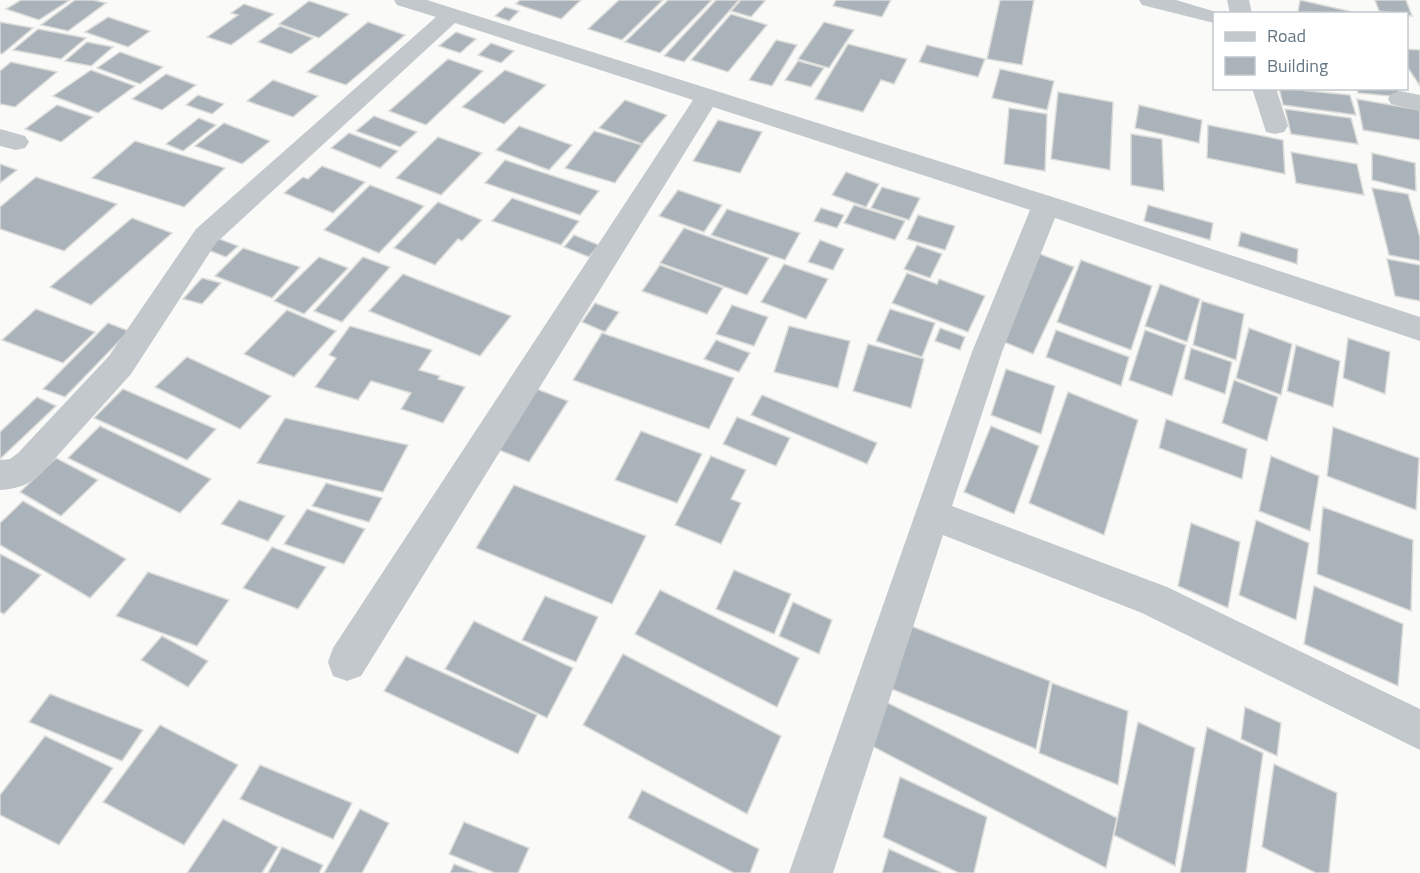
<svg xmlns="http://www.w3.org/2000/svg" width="1420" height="873" font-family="'Titillium Web',sans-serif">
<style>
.building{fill:#aab3b9;stroke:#dcdcda;stroke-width:1.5}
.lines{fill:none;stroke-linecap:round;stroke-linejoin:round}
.minor{fill:#c3c8cc;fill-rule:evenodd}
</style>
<rect width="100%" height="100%" fill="#fafaf8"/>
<!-- building -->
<g class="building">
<path d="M21 0H70L39 20 6 9Z"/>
<path d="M75 0H93L106 3 68 31 41 25Z"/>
<path d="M520 0H581L561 19 516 4Z"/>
<path d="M619 0H663L622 40 588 29Z"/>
<path d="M668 0H712L660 53 625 42Z"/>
<path d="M716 0H739L684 62 664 56Z"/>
<path d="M741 0H763L765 1 751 17 731 11Z"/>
<path d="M836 0H891L882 17 833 6Z"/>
<path d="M1000 0H1034L1022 65 987 59Z"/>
<path d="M1300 0 1353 12V14L1298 12Z"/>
<path d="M1375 0H1406L1412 16 1379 11Z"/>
<path d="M309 1 349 14 319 38 279 24Z"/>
<path d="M244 4 274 14 231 45 207 37 238 15 231 13Z"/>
<path d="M505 7 519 11 509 21 495 16Z"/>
<path d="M731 14 767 25 728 72 691 60Z"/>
<path d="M108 17 150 31 128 47 85 32Z"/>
<path d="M0 22 33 28 2 54 0 53Z"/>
<path d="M368 22 405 35 346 85 307 72Z"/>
<path d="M824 22 854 30 829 68 798 59Z"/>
<path d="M280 26 313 38 291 54 258 42Z"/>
<path d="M38 29 86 38 61 59 13 50Z"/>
<path d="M456 32 476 39 460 53 439 46Z"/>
<path d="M776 40 797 45 772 86 749 80Z"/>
<path d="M87 42 113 47 91 66 65 61Z"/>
<path d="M491 43 514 51 501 63 478 55Z"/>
<path d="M848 44 907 59 894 84 881 80 863 112 815 99Z"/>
<path d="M927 45 985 59 978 77 919 62Z"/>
<path d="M1406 49 1420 50V86L1406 65Z"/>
<path d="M120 52 163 67 140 84 97 68Z"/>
<path d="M448 59 483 71 426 125 389 111Z"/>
<path d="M798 61 824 68 811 87 785 80Z"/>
<path d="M11 62 57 72 15 107 0 104V71Z"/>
<path d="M1000 69 1054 81 1047 110 992 98Z"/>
<path d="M91 70 135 86 98 113 53 96Z"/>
<path d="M505 70 546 85 504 124 462 107Z"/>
<path d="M166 74 196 85 162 110 132 99Z"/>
<path d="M273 80 318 96 293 117 247 101Z"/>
<path d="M1279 88 1350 95 1356 115 1283 105Z"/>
<path d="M1357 88H1397L1401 97 1358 93Z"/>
<path d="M1058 92 1113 102 1110 170 1051 159Z"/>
<path d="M198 95 224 104 212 114 186 105Z"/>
<path d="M1357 99 1420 110V140L1363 130Z"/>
<path d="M625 100 667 115 642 144 599 128Z"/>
<path d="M57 105 93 117 61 142 25 129Z"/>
<path d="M1139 105 1202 120 1199 143 1135 128Z"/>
<path d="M1009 108 1047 114 1045 171 1004 164Z"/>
<path d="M1285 109 1351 118 1358 144 1291 134Z"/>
<path d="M374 116 417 132 400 147 356 131Z"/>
<path d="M199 118 216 125 183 151 166 144Z"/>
<path d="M718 120 762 132 740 173 693 161Z"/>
<path d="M224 123 270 141 242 164 195 146Z"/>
<path d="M1208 125 1283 140 1285 174 1207 158Z"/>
<path d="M519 126 572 145 549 170 496 150Z"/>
<path d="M594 131 642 145 615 183 565 168Z"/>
<path d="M349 133 398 151 380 168 331 148Z"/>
<path d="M1131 134 1162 139 1164 191 1131 185Z"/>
<path d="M438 137 482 153 441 195 396 178Z"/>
<path d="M135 141 225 168 184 207 92 178Z"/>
<path d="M1291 152 1357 164 1364 195 1296 183Z"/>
<path d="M1372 153 1415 163 1416 191 1372 180Z"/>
<path d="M505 160 599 191 580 215 485 183Z"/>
<path d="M0 164 17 170 0 183Z"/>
<path d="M322 166 365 182 333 213 284 193 303 177 308 179Z"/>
<path d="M846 172 879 184 866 207 832 195Z"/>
<path d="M36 177 117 204 64 251 0 229V207Z"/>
<path d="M370 185 424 206 379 253 324 230Z"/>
<path d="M882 187 920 198 909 220 871 208Z"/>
<path d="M1372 188 1408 194 1420 237V261L1389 255Z"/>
<path d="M678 190 722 205 704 232 659 216Z"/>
<path d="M512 198 579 221 561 245 492 221Z"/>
<path d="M438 202 482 220 462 241 458 239 435 265 394 248Z"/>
<path d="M854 205 905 221 895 240 844 223Z"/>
<path d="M1148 205 1213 223 1210 240 1144 221Z"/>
<path d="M821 208 844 215 837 228 814 221Z"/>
<path d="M727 209 800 233 785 260 711 235Z"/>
<path d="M918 215 955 226 945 250 907 239Z"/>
<path d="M132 218 172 233 91 305 50 287Z"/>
<path d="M684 228 769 258 747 295 660 263Z"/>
<path d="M1241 232 1298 249 1297 264 1238 246Z"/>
<path d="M574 235 599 245 589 257 564 247Z"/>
<path d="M217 238 238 246 226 257 205 249Z"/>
<path d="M820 240 844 249 833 270 808 262Z"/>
<path d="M917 245 942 254 930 278 904 269Z"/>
<path d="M243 248 300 267 272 298 215 276Z"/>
<path d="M1040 254 1074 267 1033 354 997 339Z"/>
<path d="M319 257 348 268 304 314 274 301Z"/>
<path d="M363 257 390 267 342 322 314 311Z"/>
<path d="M1387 259 1420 265V301L1395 296Z"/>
<path d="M1081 260 1152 286 1131 350 1057 322Z"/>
<path d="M784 264 828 279 806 319 761 302Z"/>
<path d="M660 265 723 288 707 314 642 291Z"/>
<path d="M907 273 937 284 939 279 985 296 968 332 892 303Z"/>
<path d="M403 274 511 316 480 356 369 311Z"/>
<path d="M202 278 221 283 202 304 183 299Z"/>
<path d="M1160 284 1200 299 1187 342 1145 326Z"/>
<path d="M1202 301 1244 314 1236 360 1193 345Z"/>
<path d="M595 303 619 312 605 332 582 322Z"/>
<path d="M732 305 768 317 754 346 716 334Z"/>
<path d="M36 309 95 332 63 363 2 340Z"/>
<path d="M890 309 935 323 922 357 876 341Z"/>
<path d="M287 310 336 331 294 377 244 354Z"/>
<path d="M108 323 129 331 65 397 43 389Z"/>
<path d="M350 326 432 350 419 370 440 376 438 379 465 387 443 423 401 409 411 393 371 381 358 400 315 387 336 358 329 355Z"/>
<path d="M789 326 850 341 838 388 774 372Z"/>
<path d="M940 328 965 337 960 350 935 341Z"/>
<path d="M1249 328 1292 344 1281 395 1236 378Z"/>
<path d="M1056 330 1129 357 1121 386 1046 357Z"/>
<path d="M1145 330 1186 345 1172 396 1129 380Z"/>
<path d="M602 333 734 378 709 429 573 380Z"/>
<path d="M1348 338 1390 352 1385 394 1343 378Z"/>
<path d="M716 340 750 353 739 372 704 359Z"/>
<path d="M868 344 924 359 911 408 853 391Z"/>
<path d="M1296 345 1340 361 1333 407 1287 391Z"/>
<path d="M1191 348 1232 362 1225 394 1184 379Z"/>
<path d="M187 357 271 396 240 429 155 387Z"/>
<path d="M1006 369 1055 386 1041 434 991 415Z"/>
<path d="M1234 380 1278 397 1267 441 1222 423Z"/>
<path d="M534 388 568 401 529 462 494 448Z"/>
<path d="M123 389 216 429 187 460 94 418Z"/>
<path d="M1068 392 1138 420 1104 535 1029 503Z"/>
<path d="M762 395 877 443 867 464 751 415Z"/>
<path d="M37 397 56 406 0 459V432Z"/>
<path d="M737 417 790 438 776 466 723 444Z"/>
<path d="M285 418 408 445 383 492 257 463Z"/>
<path d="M1166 419 1247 449 1242 479 1159 448Z"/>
<path d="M100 426 211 479 180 513 68 458Z"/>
<path d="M991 426 1039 446 1014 514 964 492Z"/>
<path d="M1333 427 1419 458 1416 510 1327 476Z"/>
<path d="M641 431 702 454 677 503 615 480Z"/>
<path d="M711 456 746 470 731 499 741 503 721 544 675 525Z"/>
<path d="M1271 456 1319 476 1310 531 1259 511Z"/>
<path d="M56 458 98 480 61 516 20 492Z"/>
<path d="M326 483 382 498 369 522 312 506Z"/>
<path d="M514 485 646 536 612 604 476 548Z"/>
<path d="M239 500 285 516 268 541 221 524Z"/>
<path d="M23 501 126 559 90 598 0 545V523Z"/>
<path d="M1323 507 1413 540 1411 611 1317 574Z"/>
<path d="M307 509 365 529 344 564 284 544Z"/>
<path d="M1256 520 1309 543 1296 620 1239 595Z"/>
<path d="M1191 523 1240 542 1228 608 1178 586Z"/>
<path d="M272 547 326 567 298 609 243 588Z"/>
<path d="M0 554 41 575 4 614 0 612Z"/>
<path d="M734 570 791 594 774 634 716 609Z"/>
<path d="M148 572 229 600 197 646 116 616Z"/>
<path d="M1314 586 1403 624 1398 686 1304 644Z"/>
<path d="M660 590 799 658 777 707 635 634Z"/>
<path d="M545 596 598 617 576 662 522 640Z"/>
<path d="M793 602 832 620 819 654 779 636Z"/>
<path d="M474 621 573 668 547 718 445 669Z"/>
<path d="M906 624 1050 681 1036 749 887 687Z"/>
<path d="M162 636 208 661 188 687 141 660Z"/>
<path d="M623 654 781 736 747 814 583 725Z"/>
<path d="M406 656 537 715 518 754 384 691Z"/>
<path d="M1052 683 1128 711 1118 785 1039 753Z"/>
<path d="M50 694 143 730 122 761 29 722Z"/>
<path d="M882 700 1117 818 1106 868 866 743Z"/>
<path d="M1245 707 1281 723 1277 756 1241 739Z"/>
<path d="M1138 722 1195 748 1175 866 1114 835Z"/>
<path d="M160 725 238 765 184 845 103 802Z"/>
<path d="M1207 727 1263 753 1246 873H1180Z"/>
<path d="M45 736 113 768 59 845 0 815V795Z"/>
<path d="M1274 764 1337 793 1329 873H1316L1262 847Z"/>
<path d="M260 765 352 803 333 839 240 799Z"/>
<path d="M900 777 987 817 974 873H959L883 837Z"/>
<path d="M642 790 759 849 750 873H734L628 818Z"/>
<path d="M360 809 389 823 362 873H324Z"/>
<path d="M223 819 278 847 262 873H187Z"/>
<path d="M464 822 529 848 518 873H495L449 854Z"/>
<path d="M282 847 323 865 319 873H268Z"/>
<path d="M889 849 942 873H882Z"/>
<path d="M454 864 477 873H450Z"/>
</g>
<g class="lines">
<!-- minor -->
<g class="minor">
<path d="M394 0H427L1056 198 1420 317V341L1055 218 1002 352 952 506 1167 587 1420 709V750L1142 613 943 535 833 873H789L972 352 1030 210 713 107 361 676 347 681 333 676 328 662 333 648 693 100 455 23 216 243 131 374 42 473C28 485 18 489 0 490V460L10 459 18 453 109 356 196 229 436 17 397 5Z"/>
<path d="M1139 0H1176L1223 14H1214V23L1142 5Z"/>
<path d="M1227 0H1249L1252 14H1230Z"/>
<path d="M1252 88H1276L1288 126 1284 132 1275 134 1266 132Z"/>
<path d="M1400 91 1420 95V111L1391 104 1388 99 1391 94Z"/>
<path d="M0 129 25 136 29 142 25 148 16 150 0 146Z"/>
</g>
</g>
<!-- legend -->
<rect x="1213" y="12" width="195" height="78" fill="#ffffff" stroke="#c1c8cd" stroke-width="1.5"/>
<rect x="1225" y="32" width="30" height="9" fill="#c3c8cc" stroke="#c1c8cd" stroke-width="1.5"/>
<text x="1267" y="42" font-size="18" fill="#657683">Road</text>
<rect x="1225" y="57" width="30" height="18" fill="#aab3b9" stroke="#c1c8cd" stroke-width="1.5"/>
<text x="1267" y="72" font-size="18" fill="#657683">Building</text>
</svg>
